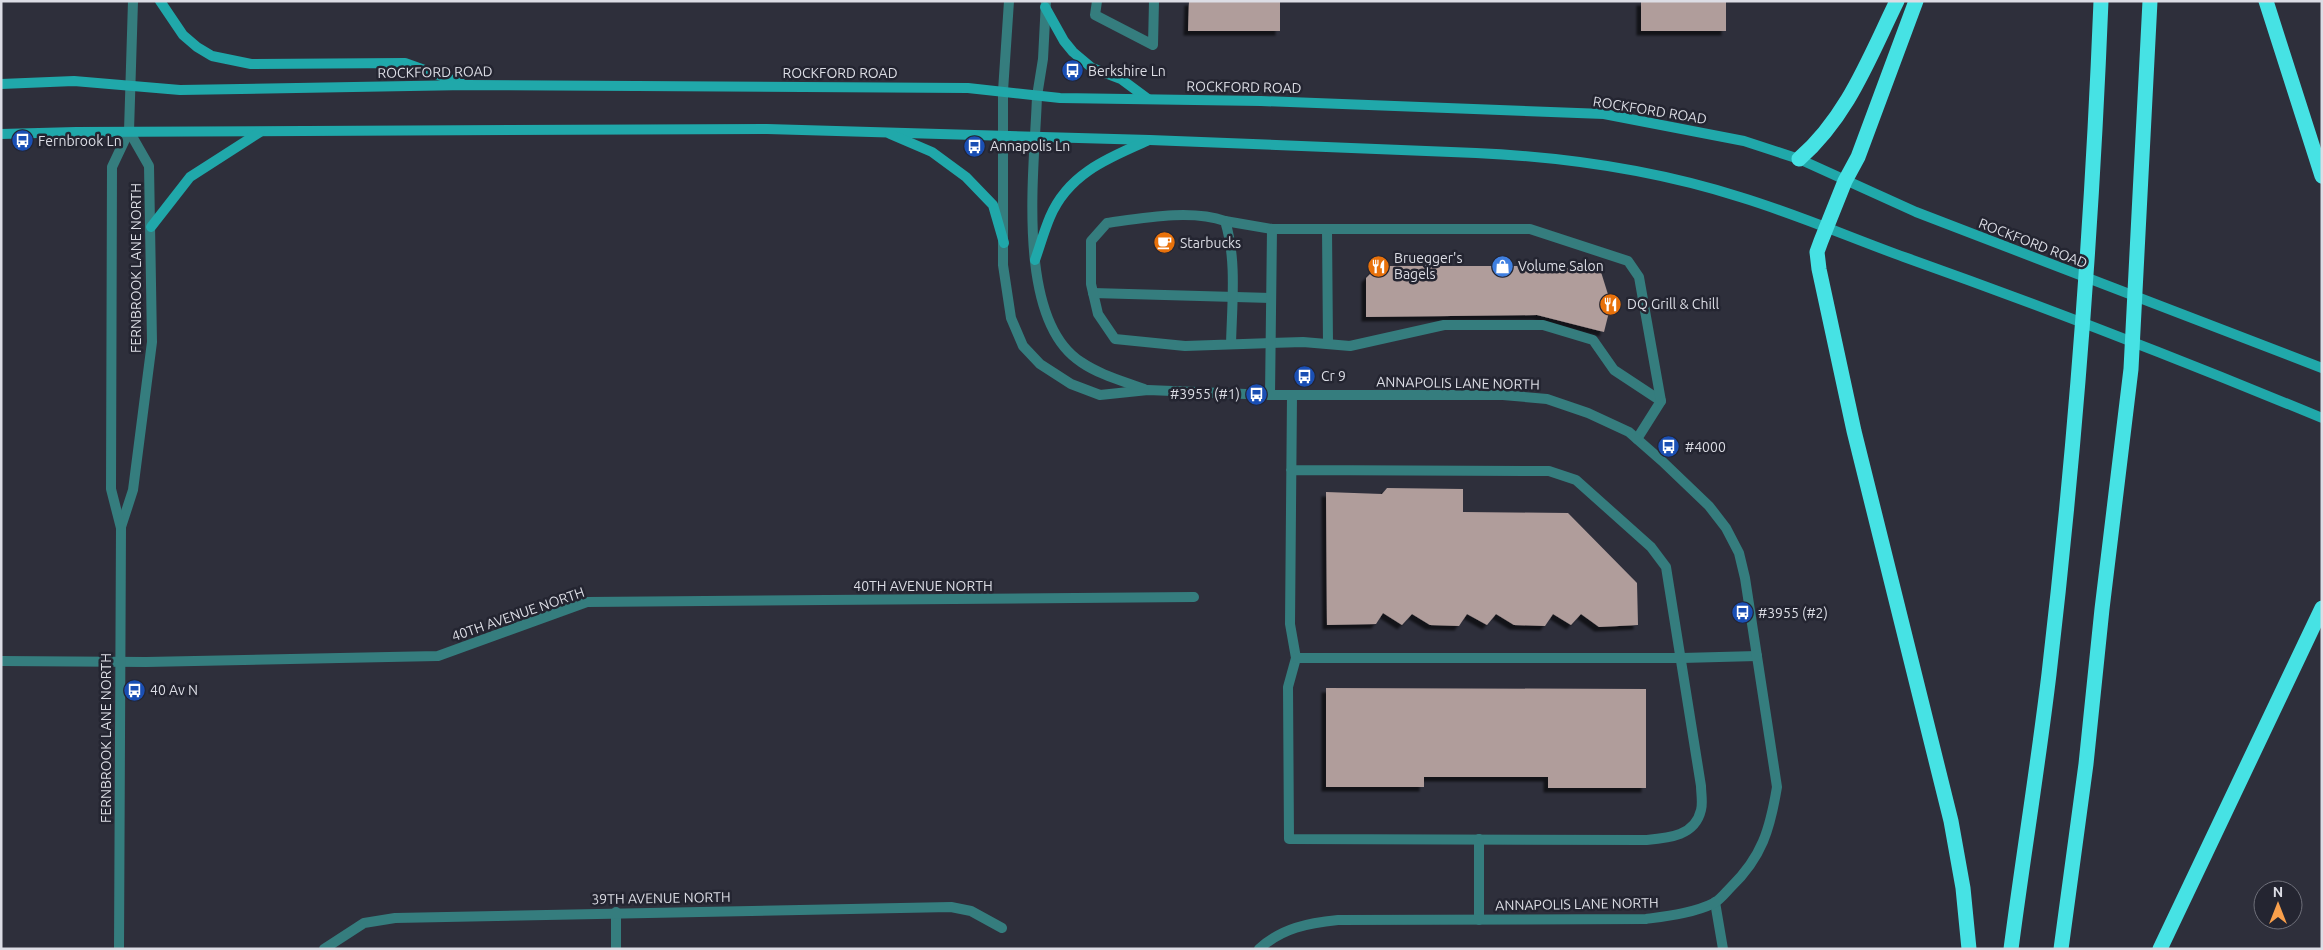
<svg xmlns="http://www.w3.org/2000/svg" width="2323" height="950" font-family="Ubuntu,sans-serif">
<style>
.building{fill:#b09d9b;filter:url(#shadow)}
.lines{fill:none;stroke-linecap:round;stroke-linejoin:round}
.service{stroke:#357d7e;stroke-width:10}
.minor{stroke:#357d7e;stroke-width:10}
.tertiary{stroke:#357d7e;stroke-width:10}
.secondary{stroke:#20a8aa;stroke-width:10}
.motorway{stroke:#46e2e4;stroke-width:15}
.labels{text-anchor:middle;stroke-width:5;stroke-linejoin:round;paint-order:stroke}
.poi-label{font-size:14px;fill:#dcdde5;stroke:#242531;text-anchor:start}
.street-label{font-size:14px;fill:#dcdde5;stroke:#242531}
</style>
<defs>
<filter id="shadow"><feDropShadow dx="-4.5" dy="4.5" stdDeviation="1" flood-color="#0009"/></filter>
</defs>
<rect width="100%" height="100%" fill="#2e2f3b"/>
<!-- building -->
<g class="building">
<path d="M1189 1H1280V31H1188Z"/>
<rect x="1641" y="1" width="85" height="30"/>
<path d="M1378 266H1533L1554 272 1576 266 1601 272 1611 304 1604 332 1537 315 1366 317V278Z"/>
<path d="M1387 488 1463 489V512L1568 513 1637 583 1638 625 1599 627 1581 614 1571 625 1553 614 1545 626 1514 625 1496 614 1487 625 1467 614 1459 626 1430 625 1412 614 1402 625 1383 613 1376 624 1327 625 1326 492 1382 494Z"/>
<path d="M1326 688 1646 689V788H1548V777H1424V787H1326Z"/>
</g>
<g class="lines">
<!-- service -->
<g class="service">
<path d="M1097 1 1095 15 1153 45 1154 1"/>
<path d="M1225 221 1272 229"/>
<path d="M1327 229 1328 344"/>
<path d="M1093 293 1271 298"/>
<path d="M1231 344C1232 304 1237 259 1225 221 1191 209 1143 218 1107 223L1091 241V284L1098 314 1115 339 1185 346 1303 342 1350 346 1444 325H1543L1593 340 1614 370 1661 401"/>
<path d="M1270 395 1272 229H1530L1628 261 1639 277 1661 401 1637 439"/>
<path d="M1291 470 1549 471 1576 480 1651 547 1666 567 1701 786C1701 793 1703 803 1701 810 1695 836 1669 838 1646 840L1289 839 1288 687 1296 658 1290 624 1292 395"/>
<path d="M1296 658H1682L1757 656"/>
<path d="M1479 839V920"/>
<path d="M1715 902 1723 949"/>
</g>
<!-- minor -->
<g class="minor">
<path d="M1003 91 1009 1"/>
<path d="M1037 96 1043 59 1046 1"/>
<path d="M1 661 146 662 438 656 587 602 1194 597"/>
<path d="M616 912V949"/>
<path d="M324 949 364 923 395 918 951 907 971 911 1002 928"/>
</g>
<!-- tertiary -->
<g class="tertiary">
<path d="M1003 91V265L1011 318 1023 346 1040 364 1071 384 1100 395 1148 390 1270 395H1503L1547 399 1588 413 1629 432 1662 461 1709 506 1726 528 1739 553 1745 578 1777 787C1770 829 1762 857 1731 887 1726 892 1720 900 1714 903 1694 913 1668 916 1646 919L1338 920C1308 923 1282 928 1259 949"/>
<path d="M1037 96C1035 165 1014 319 1081 362 1100 375 1123 381 1144 389"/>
<path d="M121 527 133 490 152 342 149 166 129 131"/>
<path d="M119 949 121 528 111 489 112 167 129 131 133 1"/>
</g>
<!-- secondary -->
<g class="secondary">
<path d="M160 1 183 35 197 47 212 56 251 64 405 63 461 83"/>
<path d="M1045 7 1064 41 1073 52 1092 68 1121 79 1148 99"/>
<path d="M1 84 74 81 180 90 467 85 968 88 1060 98 1261 101 1604 114 1744 141 1799 159 1916 212 2322 368"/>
<path d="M1 134 76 132 767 129 1150 140 1476 153C1566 157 1655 170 1740 197 1796 214 1849 237 1904 257 2045 307 2184 361 2322 418"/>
<path d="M890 134 932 152 966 177 993 205 1004 243"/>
<path d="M151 227 190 177 260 132"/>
<path d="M1035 260C1040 246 1044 231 1050 217 1068 174 1108 158 1147 141"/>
</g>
<!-- motorway -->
<g class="motorway">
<path d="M1916 1 1858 157 1845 181 1821 241 1817 252 1819 269 1854 431 1951 821 1963 888 1969 949"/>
<path d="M2266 1 2322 176"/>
<path d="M1799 159C1848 116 1869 58 1897 1"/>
<path d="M2011 949C2023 857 2038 766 2049 674 2075 451 2092 226 2101 1"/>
<path d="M2061 949 2086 764 2102 609 2131 369 2150 1"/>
<path d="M2160 949 2322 608"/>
</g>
</g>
<!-- icons -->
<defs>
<symbol id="bus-disc" viewBox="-11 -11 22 22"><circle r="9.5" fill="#1a4fb4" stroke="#242531"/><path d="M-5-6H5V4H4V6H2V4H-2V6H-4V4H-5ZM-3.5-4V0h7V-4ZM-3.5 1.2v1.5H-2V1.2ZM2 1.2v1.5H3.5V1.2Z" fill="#fff"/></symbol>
<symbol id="cafe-disc" viewBox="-11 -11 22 22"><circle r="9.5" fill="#e8710a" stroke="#242531"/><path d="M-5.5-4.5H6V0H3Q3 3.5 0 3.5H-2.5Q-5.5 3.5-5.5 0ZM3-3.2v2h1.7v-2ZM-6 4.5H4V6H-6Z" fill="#fff"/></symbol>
<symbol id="restaurant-disc" viewBox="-11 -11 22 22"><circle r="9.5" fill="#e8710a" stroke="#242531"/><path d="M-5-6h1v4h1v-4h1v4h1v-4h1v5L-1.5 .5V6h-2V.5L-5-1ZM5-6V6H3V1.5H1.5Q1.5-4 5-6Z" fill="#fff"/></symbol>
<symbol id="shop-disc" viewBox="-11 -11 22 22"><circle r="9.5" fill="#3f7fe0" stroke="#242531"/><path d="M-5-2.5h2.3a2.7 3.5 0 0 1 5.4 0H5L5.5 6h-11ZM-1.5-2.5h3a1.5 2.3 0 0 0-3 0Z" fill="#fff"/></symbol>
</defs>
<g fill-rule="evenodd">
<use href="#bus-disc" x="1060" y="58" width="25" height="25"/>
<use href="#bus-disc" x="10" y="128" width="25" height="25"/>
<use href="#bus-disc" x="962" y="134" width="25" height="25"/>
<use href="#cafe-disc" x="1152" y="230" width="25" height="25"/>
<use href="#restaurant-disc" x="1366" y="254" width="25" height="25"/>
<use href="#shop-disc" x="1490" y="254" width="25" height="25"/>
<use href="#restaurant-disc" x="1598" y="292" width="25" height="25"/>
<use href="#bus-disc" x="1292" y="364" width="25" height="25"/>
<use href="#bus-disc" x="1244" y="382" width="25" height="25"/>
<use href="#bus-disc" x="1656" y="434" width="25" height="25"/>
<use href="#bus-disc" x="1730" y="600" width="25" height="25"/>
<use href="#bus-disc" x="122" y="678" width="25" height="25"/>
</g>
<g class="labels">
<!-- poi labels -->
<g class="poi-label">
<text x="1088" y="76">Berkshire Ln</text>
<text x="38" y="146">Fernbrook Ln</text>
<text x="990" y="151">Annapolis Ln</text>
<text x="1180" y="248">Starbucks</text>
<text x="1394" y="263">Bruegger's<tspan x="1394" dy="16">Bagels</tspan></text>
<text x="1518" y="271">Volume Salon</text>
<text x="1627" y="309">DQ Grill &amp; Chill</text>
<text x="1321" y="381">Cr 9</text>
<text x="1240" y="399" text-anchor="end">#3955 (#1)</text>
<text x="1685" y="452">#4000</text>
<text x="1758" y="618">#3955 (#2)</text>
<text x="150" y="695">40 Av N</text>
</g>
<!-- street labels -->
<g class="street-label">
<text transform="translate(435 72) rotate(-1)" y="5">ROCKFORD ROAD</text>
<text x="840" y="78">ROCKFORD ROAD</text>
<text transform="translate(1244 87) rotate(1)" y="5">ROCKFORD ROAD</text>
<text transform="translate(1650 110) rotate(9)" y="5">ROCKFORD ROAD</text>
<text transform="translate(2033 243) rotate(21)" y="5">ROCKFORD ROAD</text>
<text transform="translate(136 268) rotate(-90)" y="5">FERNBROOK LANE NORTH</text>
<text transform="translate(1458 383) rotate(1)" y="5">ANNAPOLIS LANE NORTH</text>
<text x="923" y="591">40TH AVENUE NORTH</text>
<text transform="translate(518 614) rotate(-19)" y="5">40TH AVENUE NORTH</text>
<text transform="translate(106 738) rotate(-90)" y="5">FERNBROOK LANE NORTH</text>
<text transform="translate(661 898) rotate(-1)" y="5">39TH AVENUE NORTH</text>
<text transform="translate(1577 904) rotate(-1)" y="5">ANNAPOLIS LANE NORTH</text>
</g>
</g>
<!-- border -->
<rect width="2323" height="950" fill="none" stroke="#dcdde5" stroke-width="5"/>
<!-- north arrow -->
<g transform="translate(2278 905)"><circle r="24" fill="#242531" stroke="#6e6f79"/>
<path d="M0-4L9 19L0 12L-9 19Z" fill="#f9a04c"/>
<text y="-8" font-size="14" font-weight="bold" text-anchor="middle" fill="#dcdde5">N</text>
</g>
</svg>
